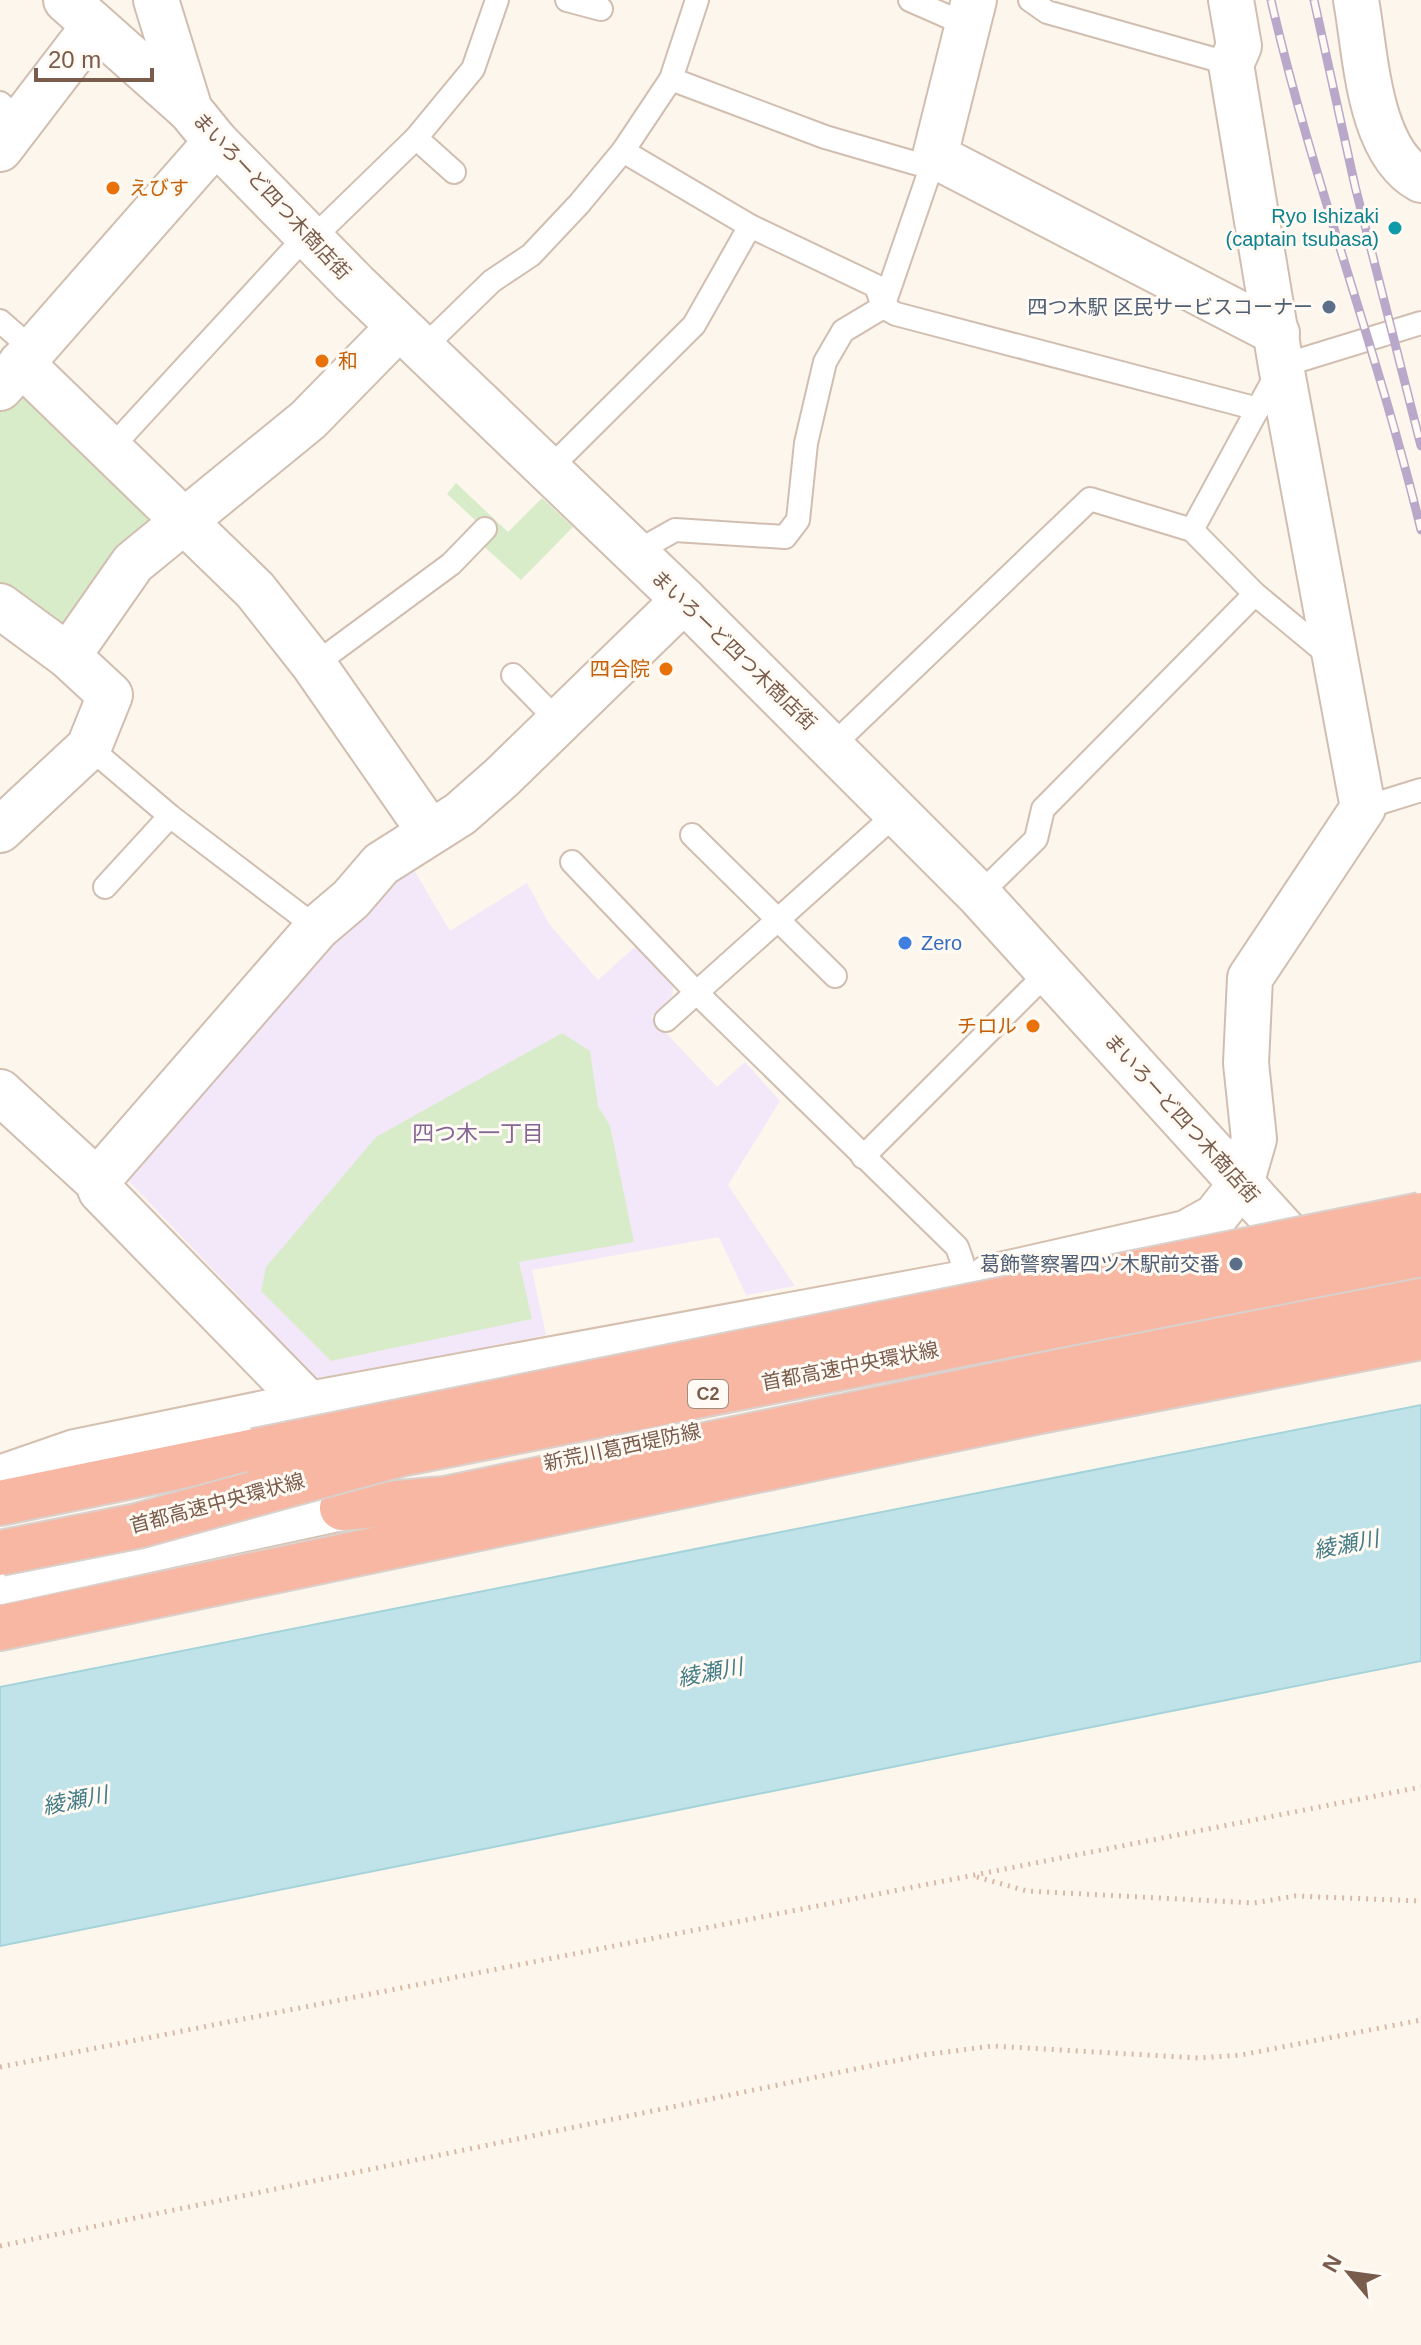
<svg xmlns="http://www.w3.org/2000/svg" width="1421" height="2345" font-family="Arial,'Noto Sans JP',sans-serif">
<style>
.education{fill:#f3e8fa}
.green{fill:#d8ecc9}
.water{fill:#bfe3e8;stroke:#a5d3da;stroke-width:2}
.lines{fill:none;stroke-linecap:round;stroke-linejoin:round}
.service-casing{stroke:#d1beb0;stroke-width:26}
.minor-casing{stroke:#d1beb0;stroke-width:48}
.tertiary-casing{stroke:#d1beb0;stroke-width:48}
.secondary-casing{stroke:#d6c0b0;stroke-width:48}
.motorway-casing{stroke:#dad1cd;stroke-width:48}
.path{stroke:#d9b8a5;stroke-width:5;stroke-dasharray:2 6;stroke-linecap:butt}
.service{stroke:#fff;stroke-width:22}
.minor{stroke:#fff;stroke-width:44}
.tertiary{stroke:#fff;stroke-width:44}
.secondary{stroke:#fff;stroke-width:44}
.motorway{stroke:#f7b7a3;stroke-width:44}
.rail-casing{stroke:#b9a8c9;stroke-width:9}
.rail{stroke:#fffaf3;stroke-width:6;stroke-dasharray:18;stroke-linecap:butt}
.motorway-bridge-casing{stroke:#dad1cd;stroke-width:48;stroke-linecap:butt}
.motorway-bridge{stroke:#f7b7a3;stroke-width:44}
.food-dot{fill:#e8710a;stroke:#fffaf3;stroke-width:3}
.culture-dot{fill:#0f9aa8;stroke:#fffaf3;stroke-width:3}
.service-dot{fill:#5c6f8a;stroke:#fffaf3;stroke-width:3}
.shop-dot{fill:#3f7fe0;stroke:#fffaf3;stroke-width:3}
.labels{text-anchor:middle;stroke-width:6;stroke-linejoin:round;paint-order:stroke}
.shield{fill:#fffaf3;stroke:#a28b7f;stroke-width:2}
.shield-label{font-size:18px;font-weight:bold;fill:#7a5c4d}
.food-label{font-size:20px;fill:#c56008;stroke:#fffaf3;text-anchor:start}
.street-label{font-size:20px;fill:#7a5c4d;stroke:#fffaf3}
.culture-label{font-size:20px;fill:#0d838f;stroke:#fffaf3;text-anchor:end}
.service-label{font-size:20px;fill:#4e5e75;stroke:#fffaf3;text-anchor:end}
.shop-label{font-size:20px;fill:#366cbe;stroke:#fffaf3;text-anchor:start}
.neighbourhood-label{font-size:22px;fill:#846695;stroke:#fffaf3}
.water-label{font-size:22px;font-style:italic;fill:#437c86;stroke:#fffaf3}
</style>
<rect width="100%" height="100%" fill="#fdf6ec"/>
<!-- education -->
<path class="education" d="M410 863 450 931 527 883 549 924 598 980 636 946 673 986 672 996 651 1017 717 1087 745 1062 780 1101 728 1185 795 1286 746 1295 719 1237 532 1270 546 1335 319 1381 129 1181 323 942Z"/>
<!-- green -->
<g class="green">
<path d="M25 393 146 509 148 521 106 561 70 624 54 627 0 585V411L14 394Z"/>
<path d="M456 483 508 532 542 498 573 527 521 580 479 542 488 532 447 494Z"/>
<path d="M562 1033 590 1051 598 1106 610 1126 634 1242 519 1262 532 1319 331 1361 261 1291 266 1267 376 1137Z"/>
</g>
<!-- water -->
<path class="water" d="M1421 1405V1661L0 1946V1687Z"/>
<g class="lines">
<defs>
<g id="service">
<path d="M567 0 601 9"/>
<path d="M910 0 967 25"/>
<path d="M1030 0 1047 12 1231 64"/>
<path d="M671 79 825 137 918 164 935 156"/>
<path d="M0 103 21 122"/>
<path d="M416 138 454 172"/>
<path d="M623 151 750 226 876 286 883 307 896 314 1258 409"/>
<path d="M312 239 416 138 473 69 497 0"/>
<path d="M0 321 32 349"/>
<path d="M422 349 492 281 531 255 579 204 623 151 671 79 697 0"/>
<path d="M111 448 307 235"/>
<path d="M548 470 694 325 750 226"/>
<path d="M1192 530 1281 366 1421 323"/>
<path d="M634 553 675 530 785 537 798 520 806 443 825 362 843 331 883 307 935 156"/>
<path d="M314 665 451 564 485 529"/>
<path d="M513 675 560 723"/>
<path d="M832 746 1090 499 1192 530 1255 594 1331 657"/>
<path d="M89 747 170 816 317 928"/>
<path d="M1363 808 1421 790"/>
<path d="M692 835 835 976"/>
<path d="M572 862 696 992 957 1247 962 1261 959 1284"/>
<path d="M105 887 170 816"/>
<path d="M979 895 1036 839 1043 809 1255 594"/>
<path d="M666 1020 898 812"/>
<path d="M863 1157 1049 971"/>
</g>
<g id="minor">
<path d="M66 0 190 110"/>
<path d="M974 0 935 156 1277 333"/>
<path d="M1231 0 1239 46 1231 64 1281 366 1363 808 1250 978 1246 1063 1254 1139 1241 1184"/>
<path d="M1356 0C1366 54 1368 151 1421 180"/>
<path d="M0 149 94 26"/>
<path d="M21 363 255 590 314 665 430 832"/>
<path d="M0 388 216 142"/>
<path d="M0 606 68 656 110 695 89 747 0 830"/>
<path d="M68 656 133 563 308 420 399 327"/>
<path d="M0 1092 97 1181 101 1191 309 1404"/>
<path d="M97 1181 317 928 351 899 381 864 460 814 501 778 684 600"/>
</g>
<path id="tertiary" d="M156 0 190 110 216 142 355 284 684 600 979 895 1316 1266"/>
<g id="secondary">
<path d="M988 1278 1186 1233 1215 1217 1241 1184"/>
<path d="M0 1478 75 1452 309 1404 959 1284 1026 1286"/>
<path d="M0 1582 379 1500"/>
</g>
<g id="motorway">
<path d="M0 1503 255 1451"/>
<path d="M342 1508 445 1499 1421 1297"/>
<path d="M0 1628 1040 1411 1421 1337"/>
</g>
</defs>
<!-- service casing -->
<use href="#service" class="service-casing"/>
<!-- minor casing -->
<use href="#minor" class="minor-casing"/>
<!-- tertiary casing -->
<use href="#tertiary" class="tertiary-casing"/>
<!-- secondary casing -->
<use href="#secondary" class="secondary-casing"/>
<!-- motorway casing -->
<use href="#motorway" class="motorway-casing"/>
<!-- path -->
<g class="path">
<path d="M977 1877 1027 1891 1254 1903 1295 1896 1421 1901"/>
<path d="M0 2067 1421 1787"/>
<path d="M0 2246 923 2055 992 2046 1199 2058 1241 2055 1421 2020"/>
</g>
<!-- service -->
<use href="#service" class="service"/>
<!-- minor -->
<use href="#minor" class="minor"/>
<!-- tertiary -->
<use href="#tertiary" class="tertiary"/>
<!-- secondary -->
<use href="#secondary" class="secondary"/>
<!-- motorway -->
<use href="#motorway" class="motorway"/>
<defs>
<g id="rail">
<path d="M1271 0C1312 179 1378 351 1421 530"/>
<path d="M1314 0 1355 186 1421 446"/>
</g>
</defs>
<!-- rail casing -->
<use href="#rail" class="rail-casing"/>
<!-- rail -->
<use href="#rail" class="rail"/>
<defs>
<g id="motorway-bridge">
<path d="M255 1451 1421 1215"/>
<path d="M0 1553 137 1526 400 1454 1421 1254"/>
</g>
</defs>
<!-- motorway-bridge casing -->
<use href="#motorway-bridge" class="motorway-bridge-casing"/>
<!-- motorway-bridge -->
<use href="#motorway-bridge" class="motorway-bridge"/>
</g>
<!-- markers -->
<g class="food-dot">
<circle cx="113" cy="188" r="8"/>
<circle cx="322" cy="361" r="8"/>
<circle cx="666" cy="669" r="8"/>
<circle cx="1033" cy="1026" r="8"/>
</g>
<circle class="culture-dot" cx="1395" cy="228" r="8"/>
<g class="service-dot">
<circle cx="1329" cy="307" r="8"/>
<circle cx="1236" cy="1264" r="8"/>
</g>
<circle class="shop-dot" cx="905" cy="943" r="8"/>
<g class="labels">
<!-- shield labels -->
<rect class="shield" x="688" y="1380" width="40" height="28" rx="6"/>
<g class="shield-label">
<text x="708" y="1400">C2</text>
</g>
<!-- food labels -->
<g class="food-label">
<text x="129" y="195">えびす</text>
<text x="338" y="368">和</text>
<text x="650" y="676" text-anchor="end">四合院</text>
<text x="1017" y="1033" text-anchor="end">チロル</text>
</g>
<!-- street labels -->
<g class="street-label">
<text transform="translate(272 196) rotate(47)" y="7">まいろーど四つ木商店街</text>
<text transform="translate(734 650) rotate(44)" y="7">まいろーど四つ木商店街</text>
<text transform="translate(1182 1118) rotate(48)" y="7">まいろーど四つ木商店街</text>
<text transform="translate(850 1366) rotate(-11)" y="7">首都高速中央環状線</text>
<text transform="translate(622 1447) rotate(-12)" y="7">新荒川葛西堤防線</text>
<text transform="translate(217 1503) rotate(-15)" y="7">首都高速中央環状線</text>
</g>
<!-- culture labels -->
<g class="culture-label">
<text x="1379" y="223">Ryo Ishizaki<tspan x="1379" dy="23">(captain tsubasa)</tspan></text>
</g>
<!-- service labels -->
<g class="service-label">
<text x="1313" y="314">四つ木駅 区民サービスコーナー</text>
<text x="1220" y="1271">葛飾警察署四ツ木駅前交番</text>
</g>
<!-- shop labels -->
<g class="shop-label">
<text x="921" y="950">Zero</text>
</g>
<!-- neighbourhood labels -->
<g class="neighbourhood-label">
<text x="478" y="1141">四つ木一丁目</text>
</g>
<!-- water labels -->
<g class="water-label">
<text transform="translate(1346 1544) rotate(-11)" y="8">綾瀬川</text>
<text transform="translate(710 1672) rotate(-11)" y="8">綾瀬川</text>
<text transform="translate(75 1800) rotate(-11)" y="8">綾瀬川</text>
</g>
</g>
<!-- north arrow -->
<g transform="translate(1349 2273) rotate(299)" stroke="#fffaf3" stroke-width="6" paint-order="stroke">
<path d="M0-6L14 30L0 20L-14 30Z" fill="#7a5c4d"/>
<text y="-12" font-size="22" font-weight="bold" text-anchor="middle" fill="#7a5c4d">N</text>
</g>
<!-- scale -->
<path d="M36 68v12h116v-12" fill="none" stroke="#7a5c4d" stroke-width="4"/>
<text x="48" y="68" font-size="24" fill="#7a5c4d" stroke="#fffaf3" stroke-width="6" paint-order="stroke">20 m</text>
</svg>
